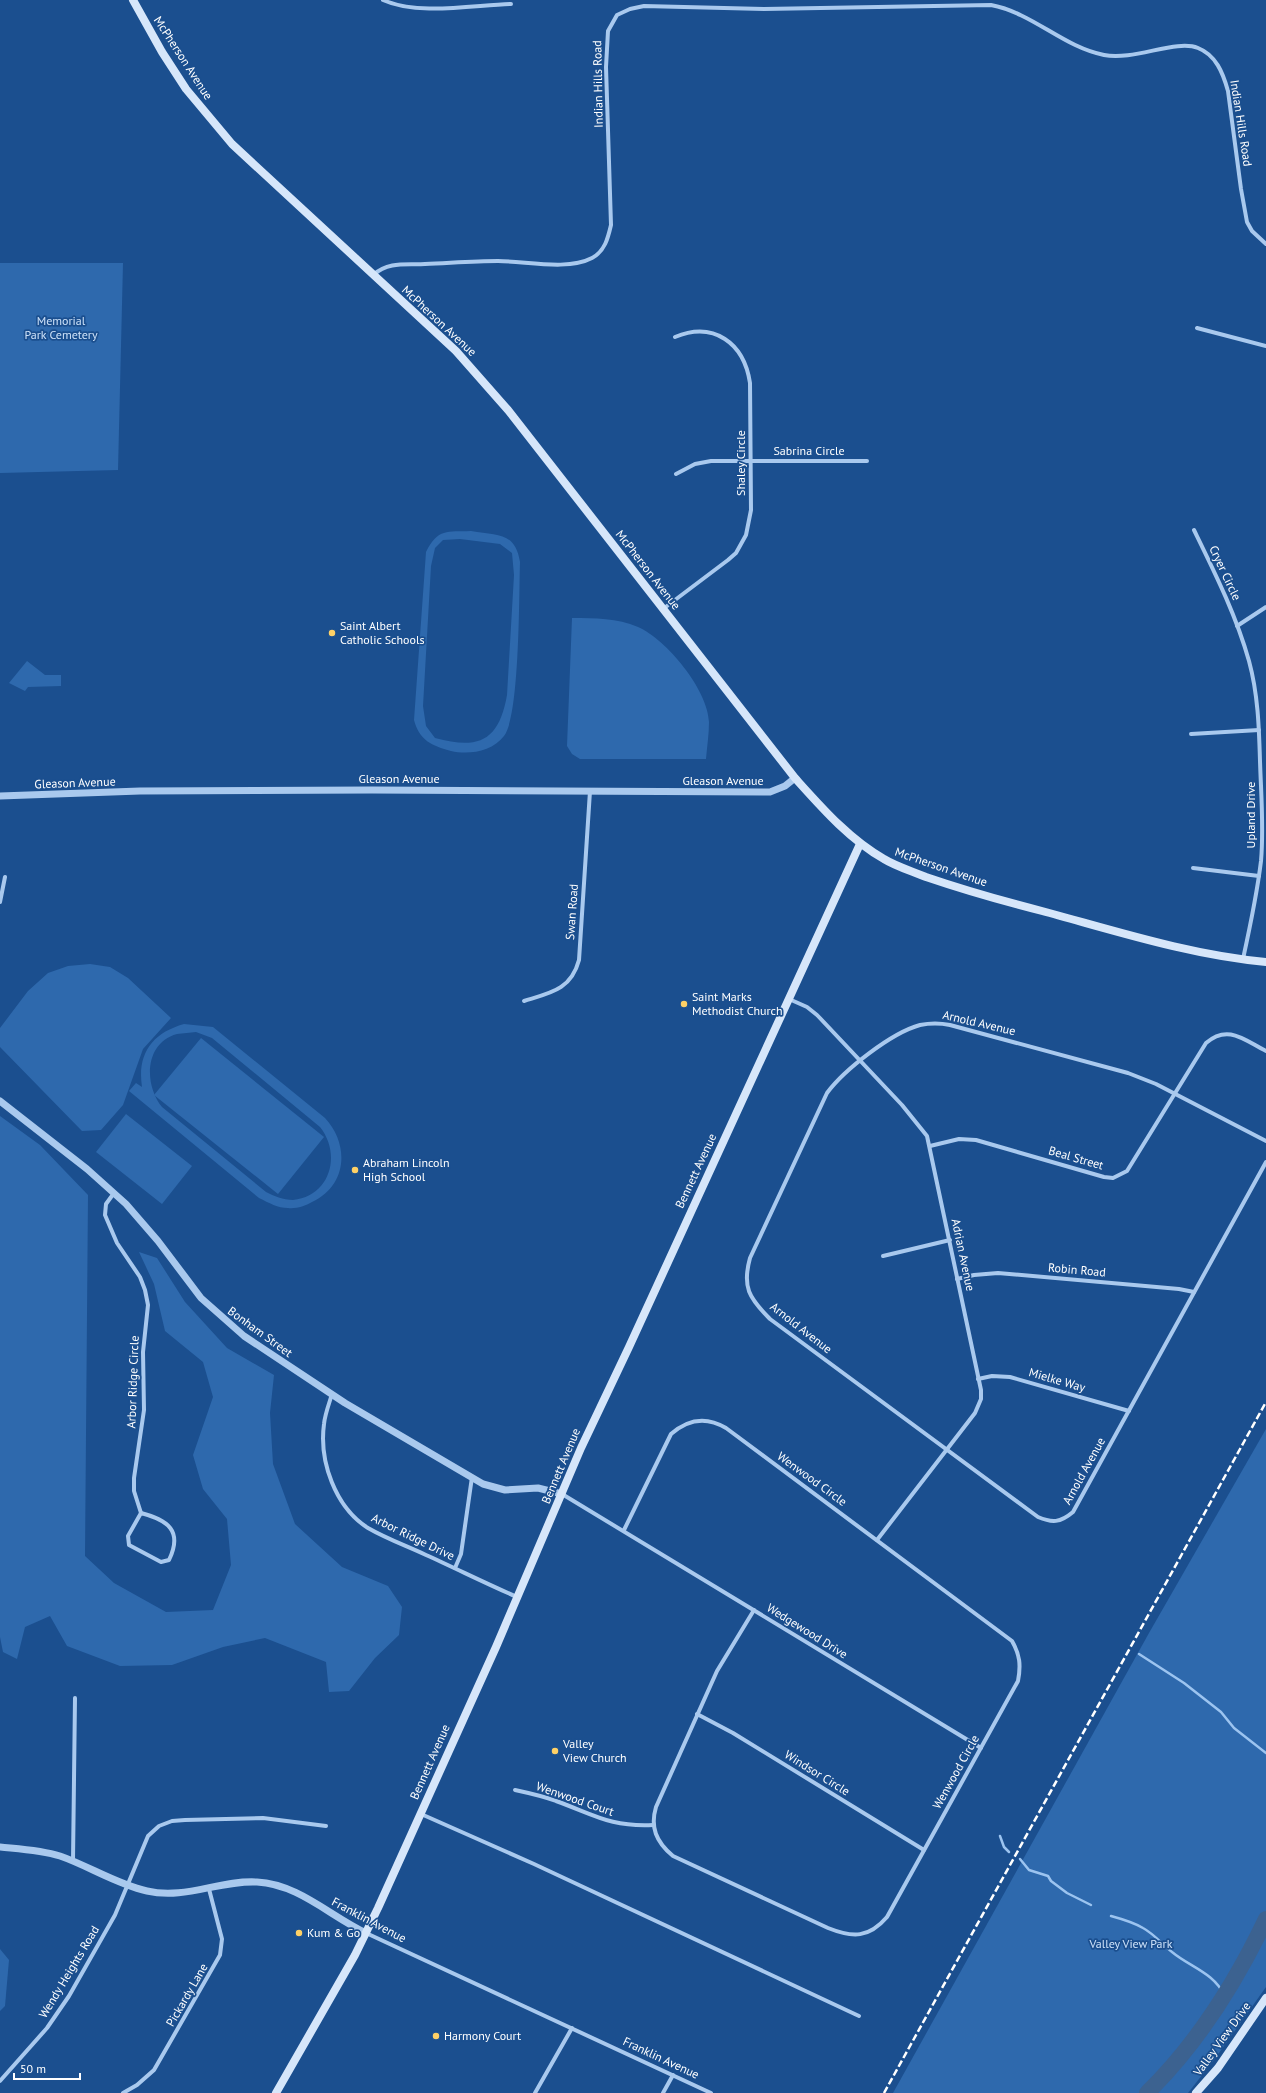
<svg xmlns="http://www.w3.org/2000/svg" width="1266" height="2093" font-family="'PT Sans',sans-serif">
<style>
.green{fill:#2e69ad;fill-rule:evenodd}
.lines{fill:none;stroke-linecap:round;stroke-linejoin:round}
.stream{stroke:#9cc4f0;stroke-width:2.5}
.river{stroke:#3c6290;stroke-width:16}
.minor{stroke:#a9c9ee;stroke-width:4}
.tertiary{stroke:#a9c9ee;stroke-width:7}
.secondary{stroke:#d6e6fa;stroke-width:8}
.rail{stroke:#fff;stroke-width:2.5;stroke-dasharray:7 3;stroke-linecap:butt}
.poi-dot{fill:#ffd166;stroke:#1b4f8f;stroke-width:1.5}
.labels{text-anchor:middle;stroke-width:3.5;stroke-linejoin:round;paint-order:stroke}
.street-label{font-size:12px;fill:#fff;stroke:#1b4f8f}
.park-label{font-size:12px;fill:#cfe3fa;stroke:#1b4f8f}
.poi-label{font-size:12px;fill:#fff;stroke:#1b4f8f;text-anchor:start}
</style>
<rect width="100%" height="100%" fill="#1b4f8f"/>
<!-- green -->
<g class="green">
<path d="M123 263 118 470 0 473V263Z"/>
<path d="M471 531C497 536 515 531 520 562 519 594 520 716 504 736 492 752 468 755 451 751 432 746 419 740 414 720L426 552C438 528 447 532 471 531ZM460 539 500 544 512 553 514 575 507 695C499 741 479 750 435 738L426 726 423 706 431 566 435 548 443 540Z"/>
<path d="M572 618C595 618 617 618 638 627 667 640 708 690 709 722 709 734 707 747 706 759H580L572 754 567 746Z"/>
<path d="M27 661 45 675H61V686L28 687 25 691 9 683Z"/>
<path d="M90 964 110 967 128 978 171 1018 143 1049 123 1105 101 1130 82 1131 0 1047V1028L28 991 48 973 68 966Z"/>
<path d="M184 1024 213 1027 325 1118C350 1145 347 1186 312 1202 305 1206 296 1209 288 1208 278 1208 269 1203 259 1198L129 1091 136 1083 142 1087C137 1054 152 1033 184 1024ZM196 1032 212 1038 320 1127C342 1155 330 1196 293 1200 283 1200 274 1196 266 1192L162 1107C144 1085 144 1043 177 1034 183 1033 190 1033 196 1032Z"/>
<path d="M201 1038 324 1137 278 1194 154 1095Z"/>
<path d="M126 1114 192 1166 162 1204 96 1152Z"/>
<path d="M0 1116 40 1145 88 1195 85 1556 114 1583 166 1612 213 1610 231 1565 227 1519 203 1489 193 1455 213 1397 203 1362 165 1331 154 1284 139 1252 157 1258 185 1302 227 1348 274 1375 270 1413 273 1464 295 1524 342 1567 388 1586 402 1607 399 1635 375 1658 349 1691 329 1692 326 1662 265 1638 223 1647 172 1665 120 1666 67 1646 50 1616 25 1627 17 1659 3 1652 0 1637Z"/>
<path d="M1266 1429V1987L1214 2060 1188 2093H893L1149 1633Z"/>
<path d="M0 1949 9 1960 5 2006 0 2011Z"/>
</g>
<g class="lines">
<!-- stream -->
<g class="stream">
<path d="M1139 1654 1184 1683 1221 1712 1234 1728 1266 1753"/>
<path d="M1000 1836 1004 1847 1009 1852"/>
<path d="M1020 1859 1029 1870 1048 1876 1051 1881 1067 1893 1091 1905"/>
<path d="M1111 1916C1122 1919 1133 1922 1143 1928 1154 1934 1162 1944 1172 1952 1190 1967 1214 1973 1224 1995"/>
</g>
<!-- river -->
<path class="river" d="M1147 2093C1197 2044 1236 1982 1266 1919"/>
<!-- minor -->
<g class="minor">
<path d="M383 0C418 16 474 5 511 4"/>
<path d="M373 275C389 261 406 265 425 264 450 263 474 261 498 261 526 261 567 271 592 258 605 251 608 238 611 225L606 67 608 31 617 15 630 9 644 6 764 9 991 5C1033 13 1063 47 1104 55 1134 61 1176 39 1198 48 1216 55 1223 73 1228 91L1241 189 1247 222 1252 231 1266 244"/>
<path d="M1197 328 1266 346"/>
<path d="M676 474 695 464 711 461H867"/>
<path d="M1194 530C1215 573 1236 615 1249 661 1258 694 1259 727 1260 761 1261 794 1264 828 1261 861 1257 894 1250 927 1243 959"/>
<path d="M663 609 728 560 736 553 746 535 751 510 750 383C744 343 714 321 675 337"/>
<path d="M1237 626 1266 607"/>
<path d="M1191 734 1259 730"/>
<path d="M1193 868 1259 876"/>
<path d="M0 902 5 877"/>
<path d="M789 999 807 1007 817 1015 902 1105 927 1136 981 1390V1399L975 1413 877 1540"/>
<path d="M524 1001C550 993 571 990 579 960L590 791"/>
<path d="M1266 1141 1156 1084 1128 1073 950 1025C940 1023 930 1023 920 1025 891 1033 844 1070 827 1093L750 1258C742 1287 749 1298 770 1319L1038 1517C1052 1523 1060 1523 1073 1512L1266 1162"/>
<path d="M930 1146 959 1139 976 1140 1104 1177 1113 1178 1127 1171 1206 1043C1228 1024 1244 1040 1266 1051"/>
<path d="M114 1193 106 1204 105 1215 117 1243 140 1277 145 1290 148 1305 143 1352 144 1410 134 1478V1491L141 1513"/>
<path d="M883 1256 950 1240"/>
<path d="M957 1279 974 1275 998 1273 1179 1289 1194 1292"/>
<path d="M978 1379 992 1376 1010 1377 1129 1411"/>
<path d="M332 1394C329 1404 325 1414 324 1424 319 1461 335 1507 368 1528 387 1539 407 1546 426 1555 457 1569 487 1584 517 1597"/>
<path d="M562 1494 981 1748"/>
<path d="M141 1513C168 1520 183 1531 169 1560L161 1562 129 1545 128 1536Z"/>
<path d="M624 1530 671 1434C688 1419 706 1416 726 1428L1012 1641C1020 1655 1021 1665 1018 1681L887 1917C869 1938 853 1938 828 1928L673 1856C656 1842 650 1827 656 1807L717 1671 754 1610"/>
<path d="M455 1568 461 1554 472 1477"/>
<path d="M697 1714 733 1733 924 1850"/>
<path d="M515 1790C529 1793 543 1796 556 1801 595 1815 610 1827 653 1825"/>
<path d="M421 1814 534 1864 859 2016"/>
<path d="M73 1861 75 1698"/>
<path d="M366 1933 711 2093"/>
<path d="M0 2081 47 2028 69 1996 115 1915 148 1836 159 1826 172 1821 185 1820 263 1818 326 1826"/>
<path d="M123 2093 137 2085 154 2070 220 1955 222 1939 209 1889"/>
<path d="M535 2093 572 2028"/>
<path d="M663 2093 673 2075"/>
</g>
<!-- tertiary -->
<g class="tertiary">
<path d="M0 796 140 791 372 790 770 792 785 786 795 778"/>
<path d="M0 1101 87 1169 126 1204 158 1241 201 1298 244 1336 345 1403 483 1484 505 1490 538 1488 562 1494"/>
<path d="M0 1847C20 1849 41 1850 60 1856 89 1866 116 1884 147 1891 185 1900 219 1880 257 1882 298 1884 330 1916 366 1933"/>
</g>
<!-- secondary -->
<g class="secondary">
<path d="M133 0 162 52 186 89 232 144 456 351 508 410 795 778C822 808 849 839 884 859 897 867 912 871 926 877 964 890 1003 901 1042 911 1116 931 1190 955 1266 962"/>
<path d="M276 2093 355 1955 378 1908 496 1647 581 1448 629 1347 860 844"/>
<path d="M1196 2093 1218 2068 1266 1998"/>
</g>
<!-- rail -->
<path class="rail" d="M884 2093 1266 1402"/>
</g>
<!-- markers -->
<g class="poi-dot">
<circle cx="332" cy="633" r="4"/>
<circle cx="684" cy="1004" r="4"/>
<circle cx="355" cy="1170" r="4"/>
<circle cx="555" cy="1751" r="4"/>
<circle cx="299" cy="1933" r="4"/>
<circle cx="436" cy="2036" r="4"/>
</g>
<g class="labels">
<!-- street labels -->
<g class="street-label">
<text transform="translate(183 58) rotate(57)" y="4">McPherson Avenue</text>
<text transform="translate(598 84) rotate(-91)" y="4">Indian Hills Road</text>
<text transform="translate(1241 123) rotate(81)" y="4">Indian Hills Road</text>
<text transform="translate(439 321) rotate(43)" y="4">McPherson Avenue</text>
<text x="809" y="455">Sabrina Circle</text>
<text transform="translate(741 463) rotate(-90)" y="4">Shaley Circle</text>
<text transform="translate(648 570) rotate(52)" y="4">McPherson Avenue</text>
<text transform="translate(1225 573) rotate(65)" y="4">Cryer Circle</text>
<text x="399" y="783">Gleason Avenue</text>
<text x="723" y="785">Gleason Avenue</text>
<text transform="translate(75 783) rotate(-2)" y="4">Gleason Avenue</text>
<text transform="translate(1251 815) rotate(-90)" y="4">Upland Drive</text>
<text transform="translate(941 867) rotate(19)" y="4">McPherson Avenue</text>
<text transform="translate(572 912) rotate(-86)" y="4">Swan Road</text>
<text transform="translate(979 1023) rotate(13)" y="4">Arnold Avenue</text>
<text transform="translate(1076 1158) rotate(16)" y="4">Beal Street</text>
<text transform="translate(696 1171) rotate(-65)" y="4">Bennett Avenue</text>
<text transform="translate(963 1255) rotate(78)" y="4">Adrian Avenue</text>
<text transform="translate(1077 1270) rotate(5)" y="4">Robin Road</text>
<text transform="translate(801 1328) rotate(38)" y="4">Arnold Avenue</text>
<text transform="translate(260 1332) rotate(36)" y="4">Bonham Street</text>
<text transform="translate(1057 1380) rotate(16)" y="4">Mielke Way</text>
<text transform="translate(133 1382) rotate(-88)" y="4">Arbor Ridge Circle</text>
<text transform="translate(561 1466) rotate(-67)" y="4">Bennett Avenue</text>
<text transform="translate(1084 1471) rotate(-61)" y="4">Arnold Avenue</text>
<text transform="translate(812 1479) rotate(36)" y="4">Wenwood Circle</text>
<text transform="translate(413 1537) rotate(26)" y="4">Arbor Ridge Drive</text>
<text transform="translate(807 1631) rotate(32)" y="4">Wedgewood Drive</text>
<text transform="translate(430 1762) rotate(-66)" y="4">Bennett Avenue</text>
<text transform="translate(956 1772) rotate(-61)" y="4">Wenwood Circle</text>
<text transform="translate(817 1773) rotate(32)" y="4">Windsor Circle</text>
<text transform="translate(575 1799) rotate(19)" y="4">Wenwood Court</text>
<text transform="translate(369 1920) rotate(28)" y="4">Franklin Avenue</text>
<text transform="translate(69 1972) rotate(-59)" y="4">Wendy Heights Road</text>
<text transform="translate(187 1995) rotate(-60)" y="4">Pickardy Lane</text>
<text transform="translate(1222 2039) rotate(-54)" y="4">Valley View Drive</text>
<text transform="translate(661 2058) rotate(25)" y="4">Franklin Avenue</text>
</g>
<!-- park labels -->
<g class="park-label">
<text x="61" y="325">Memorial<tspan x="61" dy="14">Park Cemetery</tspan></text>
<text x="1131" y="1948">Valley View Park</text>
</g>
<!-- poi labels -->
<g class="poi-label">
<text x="340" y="630">Saint Albert<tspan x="340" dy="14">Catholic Schools</tspan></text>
<text x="692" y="1001">Saint Marks<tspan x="692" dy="14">Methodist Church</tspan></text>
<text x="363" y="1167">Abraham Lincoln<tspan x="363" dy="14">High School</tspan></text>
<text x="563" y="1748">Valley<tspan x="563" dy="14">View Church</tspan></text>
<text x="307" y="1937">Kum &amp; Go</text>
<text x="444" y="2040">Harmony Court</text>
</g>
</g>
<!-- scale -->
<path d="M14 2073v6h66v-6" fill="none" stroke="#ffffff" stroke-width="2"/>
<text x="20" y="2073" font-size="12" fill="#ffffff" stroke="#1b4f8f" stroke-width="3" paint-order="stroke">50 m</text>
</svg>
